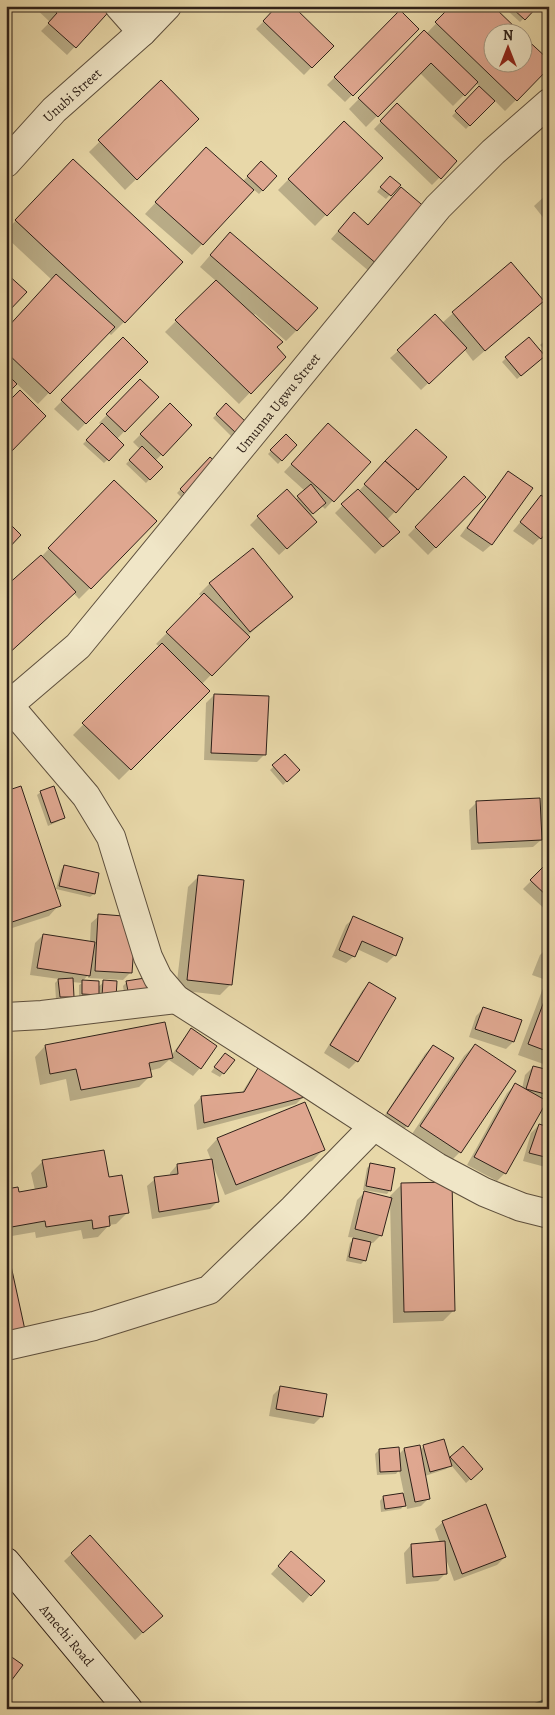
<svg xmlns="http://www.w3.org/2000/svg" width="555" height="1715" font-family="Alegreya,serif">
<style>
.shadow{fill:#0003}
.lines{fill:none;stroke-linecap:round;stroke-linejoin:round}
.stream{stroke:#6e7d6d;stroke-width:9}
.building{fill:#dfa790;stroke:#2f2119}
.minor-casing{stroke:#5d4f3d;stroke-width:30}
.secondary-casing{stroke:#2f2119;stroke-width:30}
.minor{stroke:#f0e6c7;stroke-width:28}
.secondary{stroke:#f0e6c7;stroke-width:28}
.labels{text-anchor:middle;stroke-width:4;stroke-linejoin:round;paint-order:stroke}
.street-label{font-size:14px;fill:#2f2119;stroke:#f0e6c7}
</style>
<rect width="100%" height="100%" fill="#e8d8a9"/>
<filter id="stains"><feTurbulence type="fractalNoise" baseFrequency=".004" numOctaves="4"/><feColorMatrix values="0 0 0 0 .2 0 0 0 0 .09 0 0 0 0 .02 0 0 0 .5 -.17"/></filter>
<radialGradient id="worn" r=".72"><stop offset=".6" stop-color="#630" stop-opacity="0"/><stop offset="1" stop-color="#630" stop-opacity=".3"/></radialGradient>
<!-- shadow -->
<g class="shadow">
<path d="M6 6H15L6 15Z"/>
<path d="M33 6H113L67 55 41 31 50 22Z"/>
<path d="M279 6 332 46 304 75 256 29Z"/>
<path d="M453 6H498L495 10 518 32H492V62L549 67 505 111 494 100 466 129 452 116 480 87 476 83 453 106 420 73 366 127 349 109 424 32 426 34Z"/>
<path d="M515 6H536L520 22 509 12Z"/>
<path d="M400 12 418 29 345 102 327 85Z"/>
<path d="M161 82 198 119 125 190 89 152Z"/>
<path d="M397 105 456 161 432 185 374 129Z"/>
<path d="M344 123 381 158 315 226 278 190Z"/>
<path d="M195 160 242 182 261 163 275 177 259 194 253 189 192 255 145 214Z"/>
<path d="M60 174 124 322 111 335 108 332 38 404 16 383 6 393V330L52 280 6 237V231Z"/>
<path d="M386 181 399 185 386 199 377 192Z"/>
<path d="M549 192V225L534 206Z"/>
<path d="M425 210 370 272 331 239 346 222 368 226Z"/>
<path d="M219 245 297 330 286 341 255 314 253 316 284 357 239 404 165 332 216 281 200 267Z"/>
<path d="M510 263 531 311 473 361 464 349 421 390 390 358 398 351 442 323Z"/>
<path d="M549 337V354L540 345Z"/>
<path d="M123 339 146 362 78 431 54 409Z"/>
<path d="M506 358 540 360 517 379 502 362Z"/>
<path d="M140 381 157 397 117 439 122 445 104 463 83 444 102 425 99 423Z"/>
<path d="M170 405 191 425 155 461 161 467 146 483 126 464 140 449 133 442Z"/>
<path d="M226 405 245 424 232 437 213 418Z"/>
<path d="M6 406 44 416 6 455Z"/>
<path d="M321 432 369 462 325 509 322 506 310 516 307 529 279 555 250 525 258 517 295 500 305 491 284 472Z"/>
<path d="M286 436 296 445 278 464 268 454Z"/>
<path d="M408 438 446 457 387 520 398 532 375 554 335 513 358 490 359 491Z"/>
<path d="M210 459 186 502 177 493Z"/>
<path d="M508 472 531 488 491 545 483 552 460 536 501 480Z"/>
<path d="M464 478 485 497 428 555 408 535Z"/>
<path d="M114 482 90 588 79 599 41 557Z"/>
<path d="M541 497 540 538 533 545 513 531Z"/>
<path d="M549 539V550L543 545Z"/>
<path d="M210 583 292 597 247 636 248 637 202 684 209 691 119 780 73 735 160 647 156 644 202 597 199 594Z"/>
<path d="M214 695 265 754 257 762 204 760 206 703Z"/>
<path d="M285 756 298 770 283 785 270 770Z"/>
<path d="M41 792 63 818 59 821 48 826 37 795Z"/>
<path d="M6 793 59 905 49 916 6 930Z"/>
<path d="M477 802 541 840 533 847 471 850 469 810Z"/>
<path d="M549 863V913L523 889Z"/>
<path d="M64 866 94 894 90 897 56 889 61 870Z"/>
<path d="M199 876 231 984 220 995 176 990 188 887Z"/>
<path d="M99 916 131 972 123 980 88 978V975L82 982 98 987 104 982H116L99 1000V992L94 998 79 997V985L82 983 72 982 73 996 69 1000H56L55 983 59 979 30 975 35 943 43 935 90 942 91 923Z"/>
<path d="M354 918 395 955 387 963 357 949 354 956 346 963 332 957 346 925Z"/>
<path d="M549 946V1066L518 1055 546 980 532 975 540 955Z"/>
<path d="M144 979 125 999 123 986 127 982Z"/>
<path d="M369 983 357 1061 349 1069 324 1053 362 991Z"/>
<path d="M483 1009 513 1042 506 1049 469 1037 476 1016Z"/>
<path d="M191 1030 200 1068 193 1076 169 1060 160 1068 149 1071 150 1076 139 1087 70 1101 66 1079 40 1085 35 1057 45 1046 171 1056 184 1038Z"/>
<path d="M475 1045 514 1071 460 1152 449 1163 410 1137 464 1056Z"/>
<path d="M433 1046 407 1126 400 1134 381 1121 425 1054Z"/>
<path d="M222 1058 233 1060 220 1077 211 1072Z"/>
<path d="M533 1067 549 1071V1104L544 1103 505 1173 497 1181 467 1165 507 1093 515 1085 522 1089 525 1075Z"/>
<path d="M258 1070 303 1097 296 1104 197 1130 194 1105 201 1097 241 1094 251 1078Z"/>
<path d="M539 1125 549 1128V1168L523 1161 531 1133Z"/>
<path d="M217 1139 323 1150 312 1161 225 1195 212 1163 217 1202 210 1209 152 1219 147 1186 155 1179 170 1176V1173L177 1165 211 1160 207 1150Z"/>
<path d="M103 1151 108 1179 127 1213 116 1224 109 1225 98 1237 83 1239 81 1230 36 1238 35 1232 6 1237V1190L18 1194 35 1190 31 1173 42 1162Z"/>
<path d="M370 1165 390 1190 387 1194 363 1190 367 1168Z"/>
<path d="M401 1185 454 1310 443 1321 393 1323 390 1202 381 1235 373 1243 370 1242 365 1260 361 1264 346 1261 350 1243 355 1238 348 1237 357 1200 365 1192 390 1198V1196Z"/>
<path d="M280 1388 322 1416 314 1424 269 1416 273 1395Z"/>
<path d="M424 1446 449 1460 462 1448 481 1469 466 1483 451 1465 446 1469 425 1476 429 1498 421 1506 407 1509 406 1503 401 1509 381 1512 380 1501 383 1497 404 1494 399 1470 396 1474 377 1475 375 1454 379 1450 398 1455 404 1449 420 1450Z"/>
<path d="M443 1522 505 1557 497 1565 454 1581 446 1559V1573L438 1581 406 1584 404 1553 411 1545 440 1543 435 1529Z"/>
<path d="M90 1537 153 1623 135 1640 64 1561Z"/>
<path d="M284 1560 310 1595 303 1603 271 1574Z"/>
</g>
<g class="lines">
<!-- stream -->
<path class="stream" d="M532 1709 549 1702"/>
</g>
<!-- building -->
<g class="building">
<path d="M49 6H114L76 48 48 23 57 13Z"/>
<path d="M277 6H293L334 46 312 68 263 21Z"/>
<path d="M451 6H493L520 32H492V62H522V35L549 60V68L517 101 435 22Z"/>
<path d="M514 6H538L525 20 512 8Z"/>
<path d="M400 10 419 29 353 96 334 77Z"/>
<path d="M424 30 478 82 465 96 431 63 378 117 358 98Z"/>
<path d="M161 80 199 119 137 180 98 140Z"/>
<path d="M479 86 495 101 470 126 455 111Z"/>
<path d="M397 103 457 161 441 179 380 121Z"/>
<path d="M344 121 383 158 327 216 288 179Z"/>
<path d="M206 147 254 190 203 245 155 202Z"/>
<path d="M73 159 183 262 125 323 15 220Z"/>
<path d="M261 161 277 176 263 191 247 176Z"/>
<path d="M390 176 401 185 391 196 380 187Z"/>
<path d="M401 187 427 209 378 265 338 231 354 212 368 225Z"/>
<path d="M230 232 318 308 297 331 210 255Z"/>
<path d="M511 262 544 301 485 351 452 312Z"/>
<path d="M6 273 27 292 6 314Z"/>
<path d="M56 274 115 327 50 394 6 352V329Z"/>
<path d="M216 280 283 342 277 347 286 357 251 394 175 320Z"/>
<path d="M435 314 467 348 429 384 397 350Z"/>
<path d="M123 337 148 362 86 424 61 400Z"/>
<path d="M529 337 545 356 521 376 505 357Z"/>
<path d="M6 373 17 384 6 395Z"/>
<path d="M140 379 159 397 125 432 106 414Z"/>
<path d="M20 390 46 416 7 456 6 404Z"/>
<path d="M170 403 192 425 163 456 140 434Z"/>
<path d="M226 403 247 423 237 434 216 414Z"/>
<path d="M102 423 124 445 109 461 86 440Z"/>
<path d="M328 423 371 462 334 502 291 464Z"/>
<path d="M416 429 447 457 418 490 385 461Z"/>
<path d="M286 434 297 445 282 461 270 450Z"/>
<path d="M142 446 163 467 150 480 129 460Z"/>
<path d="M210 457 221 467 191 500 180 489Z"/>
<path d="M385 461 417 489 396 513 364 484Z"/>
<path d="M508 471 533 488 492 545 467 528Z"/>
<path d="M464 476 486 497 436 548 415 527Z"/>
<path d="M114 480 157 521 91 589 48 548Z"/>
<path d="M311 484 326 503 313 514 297 496Z"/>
<path d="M287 489 317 522 287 549 257 516Z"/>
<path d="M358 489 400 532 383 547 341 504Z"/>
<path d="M541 495 549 501V529L541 539 520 522Z"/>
<path d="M6 520 21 535 6 551Z"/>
<path d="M253 548 293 597 250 632 209 583Z"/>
<path d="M41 555 76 592 6 656V586Z"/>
<path d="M204 593 250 637 212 676 166 632Z"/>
<path d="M162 643 210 691 131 770 82 723Z"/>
<path d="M214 694 269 696 266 755 211 753Z"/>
<path d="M285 754 300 770 287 782 272 765Z"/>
<path d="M21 786 61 906 6 924V791Z"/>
<path d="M54 786 65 818 51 823 40 791Z"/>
<path d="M540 798 542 840 478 843 476 801Z"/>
<path d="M549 861V898L530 880Z"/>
<path d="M64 865 99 873 95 894 59 886Z"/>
<path d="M198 875 244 880 232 985 187 980Z"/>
<path d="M98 914 136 917 132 973 95 971Z"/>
<path d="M353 916 403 938 396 956 362 941 355 957 339 950Z"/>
<path d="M43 934 95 942 90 976 37 968Z"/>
<path d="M73 978 74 997H60L58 979Z"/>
<path d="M145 978 148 992 129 996 126 981Z"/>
<path d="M82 980 99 981V995L82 994Z"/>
<path d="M103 980 117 981 116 998 102 997Z"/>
<path d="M369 982 396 998 358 1062 330 1045Z"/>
<path d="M549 988V1052L528 1044Z"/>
<path d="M483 1007 522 1020 514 1042 475 1029Z"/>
<path d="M165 1022 173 1058 149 1063 152 1077 81 1090 76 1069 50 1074 45 1045Z"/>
<path d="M191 1028 217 1046 201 1069 176 1051Z"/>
<path d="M475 1044 516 1071 461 1153 420 1126Z"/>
<path d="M433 1045 454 1058 408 1127 387 1113Z"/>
<path d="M225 1053 235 1060 224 1074 214 1067Z"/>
<path d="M533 1066 549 1070V1095L526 1089Z"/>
<path d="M258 1068 305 1097 204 1123 201 1096 244 1092Z"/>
<path d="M515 1083 547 1101 506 1174 474 1157Z"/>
<path d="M305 1102 325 1150 236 1185 217 1138Z"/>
<path d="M539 1124 549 1127V1158L529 1153Z"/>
<path d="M104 1150 109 1177 122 1175 129 1213 109 1216 110 1226 93 1229 92 1220 46 1227 45 1221 6 1228V1189L18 1187 19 1192 47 1187 42 1160Z"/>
<path d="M212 1159 219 1202 159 1212 154 1177 178 1174 177 1164Z"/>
<path d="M370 1163 395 1168 391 1191 366 1186Z"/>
<path d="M452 1182 455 1311 404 1312 401 1183Z"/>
<path d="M364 1191 392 1198 382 1236 355 1229Z"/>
<path d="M353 1238 371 1242 366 1261 349 1257Z"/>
<path d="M6 1252H8L25 1330 6 1335Z"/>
<path d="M280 1386 327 1394 323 1417 276 1409Z"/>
<path d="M444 1439 452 1466 430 1472 423 1445Z"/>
<path d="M420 1445 430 1499 415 1502 404 1448Z"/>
<path d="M463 1446 483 1469 471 1480 450 1457Z"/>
<path d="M399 1447 401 1471 380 1472 379 1449Z"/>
<path d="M403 1493 406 1506 385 1509 383 1496Z"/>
<path d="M486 1504 506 1557 462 1574 442 1521Z"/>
<path d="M90 1535 163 1616 143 1633 71 1553Z"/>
<path d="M445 1541 447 1574 413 1577 411 1544Z"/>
<path d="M291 1551 325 1581 311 1596 278 1566Z"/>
<path d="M6 1653 23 1665 8 1685 6 1683Z"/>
</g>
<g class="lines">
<defs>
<g id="minor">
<path d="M119 6 142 32"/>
<path d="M6 163 54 110 142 32 167 6"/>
<path d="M6 702 86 796 111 837 148 957 158 978 176 999 305 1081 437 1167 484 1192 521 1207 549 1214"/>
<path d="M10 704 78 646 438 207 493 152 549 103"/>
<path d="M6 1017 42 1015 176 999"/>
<path d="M6 1346 94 1326 209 1290 293 1209 374 1126"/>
</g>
<path id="secondary" d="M6 1562 128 1709"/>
</defs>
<!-- minor casing -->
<use href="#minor" class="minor-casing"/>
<!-- secondary casing -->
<use href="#secondary" class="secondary-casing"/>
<!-- minor -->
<use href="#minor" class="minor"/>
<!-- secondary -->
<use href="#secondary" class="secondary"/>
</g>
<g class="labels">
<!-- street labels -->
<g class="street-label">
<text transform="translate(72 95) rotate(-42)" y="5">Unubi Street</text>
<text transform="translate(278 403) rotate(-51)" y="5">Umunna Ugwu Street</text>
<text transform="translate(67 1635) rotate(50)" y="5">Amechi Road</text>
</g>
</g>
<!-- margin -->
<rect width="555" height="1715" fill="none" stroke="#e8d8a9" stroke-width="25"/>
<rect x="8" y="8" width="540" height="1700" fill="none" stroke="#2f2119" stroke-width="2.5"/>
<rect x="12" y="12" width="530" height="1690" fill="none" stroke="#2f2119"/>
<!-- north arrow -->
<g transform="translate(508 48)"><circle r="24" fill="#f0e6c7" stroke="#a39781"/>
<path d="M0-4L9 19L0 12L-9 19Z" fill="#8f2418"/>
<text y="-8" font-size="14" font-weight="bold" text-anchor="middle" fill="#2f2119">N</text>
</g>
<rect width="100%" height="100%" filter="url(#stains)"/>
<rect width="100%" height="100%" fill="url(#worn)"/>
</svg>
